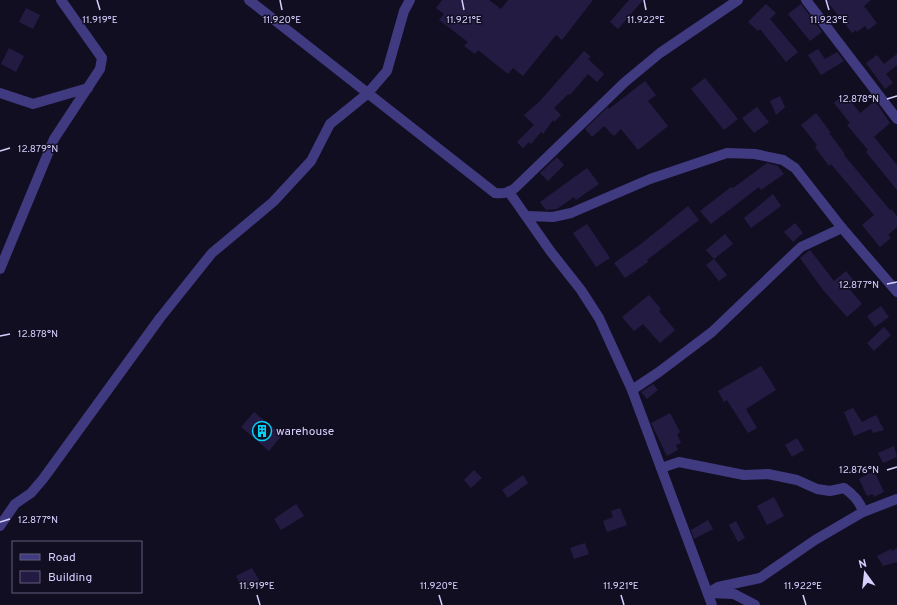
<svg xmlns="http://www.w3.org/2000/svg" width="897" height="605" font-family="Overpass,sans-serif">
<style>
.building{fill:#241b43}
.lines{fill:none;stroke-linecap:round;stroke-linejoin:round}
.minor{stroke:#403a80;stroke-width:10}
.ticks{fill:none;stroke:#d7d0fe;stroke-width:1.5}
.labels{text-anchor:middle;stroke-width:3;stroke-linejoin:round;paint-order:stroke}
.poi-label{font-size:12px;fill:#d7d0fe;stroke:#120e22;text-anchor:start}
.ticks-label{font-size:10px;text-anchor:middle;fill:#d7d0fe;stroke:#120e22;stroke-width:3;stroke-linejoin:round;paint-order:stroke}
</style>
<rect width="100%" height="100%" fill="#120e22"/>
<!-- building -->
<g class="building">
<path d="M442 0H489L501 9 508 0H593L562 40 556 35 523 76 513 68 508 74 478 50 475 54 464 46 468 42 439 20 444 14 436 8Z"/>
<path d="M629 0H643L618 29 610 22Z"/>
<path d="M826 0H871L864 6 877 23 868 30 865 26 857 32 856 30 852 33Z"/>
<path d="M766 4 776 13 770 19 798 52 786 62 760 29 758 31 748 22Z"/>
<path d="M801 4 822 32 810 41 788 14Z"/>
<path d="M26 8 40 15 33 29 19 22Z"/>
<path d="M9 48 24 56 16 72 1 64Z"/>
<path d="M818 49 825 59 837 52 844 61 821 75 808 55Z"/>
<path d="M584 51 591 57 588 59 604 74 597 82 588 74 570 95 568 94 554 108 561 115 554 122 553 120 543 134 541 132 531 144 529 142 523 148 517 142 534 125 524 115 540 101Z"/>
<path d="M897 54V65L886 74 893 83 885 89 866 63 877 55 884 64Z"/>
<path d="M705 78 738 119 724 130 691 89Z"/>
<path d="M645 81 656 95 648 101 668 126 638 150 621 129 614 136 604 126 592 137 585 129 608 107 609 109Z"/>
<path d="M845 94 860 113 875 101 890 123 874 137 897 165V190L866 152 868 150 847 125 850 123 834 103Z"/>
<path d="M780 96 785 107 776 115 770 101Z"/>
<path d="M757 107 769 122 754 133 742 118Z"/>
<path d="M816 113 831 133H829L845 154 844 155 890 210 891 209 897 216V227L888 235 891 238 880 247 862 225 874 215 831 164 829 166 815 147 817 145 801 125Z"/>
<path d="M557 157 564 165 548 181 540 173Z"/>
<path d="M767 163 778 166 784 174 761 190 759 187 711 224 700 211 731 187 733 188Z"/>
<path d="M587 168 599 184 576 200 574 197 557 209 546 210 540 202Z"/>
<path d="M773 194 781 206 751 228 744 218Z"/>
<path d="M688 206 699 220 647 260 648 262 625 278 614 263 641 244Z"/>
<path d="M795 223 803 233 793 242 784 232Z"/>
<path d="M587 224 610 258 596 267 573 233Z"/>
<path d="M725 234 733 244 714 259 727 275 719 281 706 265 714 259 706 250Z"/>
<path d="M810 250 834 281 846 271 854 281 847 286 862 304 847 317 823 290 800 258Z"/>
<path d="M649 295 661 309 659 311 675 330 660 343 643 324 634 331 622 317Z"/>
<path d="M881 306 889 317 875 327 867 316Z"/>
<path d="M884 327 891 335 874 351 867 343Z"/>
<path d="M761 366 776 390 746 409 757 428 748 433 727 400 724 402 718 391Z"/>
<path d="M653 384 658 390 647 399 641 392Z"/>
<path d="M853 408 862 422 876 415 884 430 873 433 871 429 854 436 844 412Z"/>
<path d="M254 412 282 435 269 451 241 427Z"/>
<path d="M670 413 680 432 677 434 681 443 676 445 678 450 667 456 651 423Z"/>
<path d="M797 438 804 450 792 457 785 445Z"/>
<path d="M894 446 897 457 883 463 878 453Z"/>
<path d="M474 470 482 478 471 488 464 480Z"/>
<path d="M874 471 884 492 874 497 873 494 867 496 859 479Z"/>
<path d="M523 475 528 483 508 498 502 490Z"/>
<path d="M774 497 784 516 767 525 757 506Z"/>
<path d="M296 504 304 516 281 530 274 519Z"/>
<path d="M620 508 627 525 607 532 603 521 613 517 611 511Z"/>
<path d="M708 520 713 529 694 539 691 530Z"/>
<path d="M736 521 745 538 738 542 729 525Z"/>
<path d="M585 543 589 554 574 559 570 548Z"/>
<path d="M897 548V562L883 566 877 556 891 549 892 551Z"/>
<path d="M252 568 260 582 243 590 236 576Z"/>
</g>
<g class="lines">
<!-- minor -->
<g class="minor">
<path d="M249 0 495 193C503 194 508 193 515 188L625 82 660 53 738 0"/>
<path d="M806 0 897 119"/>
<path d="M0 93 33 104 88 88"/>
<path d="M509 192 551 252 581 290 599 318 632 390 712 605"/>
<path d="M527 216 553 217 571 213 650 179 727 153 755 154 783 160 795 168 842 228 897 292"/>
<path d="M0 269 54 139 100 69 102 58 61 0"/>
<path d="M632 390 659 372 712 332 801 247 842 228"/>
<path d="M661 468 679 462 744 475 768 474 797 480 817 489 830 491 844 488C853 494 860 501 863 512"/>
<path d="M0 526 15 504 31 493 43 479 160 318 212 253 273 202 311 161 330 124 367 94 387 71 404 11 410 0"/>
<path d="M708 593 718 587 760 578 815 540 863 512 897 499"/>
<path d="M708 593 734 594 755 605"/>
</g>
</g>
<!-- ticks -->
<path class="ticks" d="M97 0 100 10M280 0 282 10M462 0 464 10M644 0 646 10M826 0 829 10M887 99 897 96M0 151 10 148M887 284 897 282M0 336 10 334M887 470 897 467M0 522 10 519M257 595 260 605M439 595 442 605M621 595 624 605M803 595 806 605"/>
<!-- icons -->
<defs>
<symbol id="building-ring" viewBox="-11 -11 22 22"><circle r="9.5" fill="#120e22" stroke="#05d3f5" stroke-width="1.5"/><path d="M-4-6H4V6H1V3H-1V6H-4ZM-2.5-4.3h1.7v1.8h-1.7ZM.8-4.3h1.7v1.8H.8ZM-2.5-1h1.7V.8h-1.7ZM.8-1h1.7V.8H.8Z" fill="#05d3f5"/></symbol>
</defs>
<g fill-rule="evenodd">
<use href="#building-ring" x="251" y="420" width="22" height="22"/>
</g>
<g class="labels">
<!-- poi labels -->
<g class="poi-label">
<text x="276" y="435">warehouse</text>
</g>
</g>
<g class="ticks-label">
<text x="100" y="23">11.919°E</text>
<text x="282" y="23">11.920°E</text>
<text x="464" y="23">11.921°E</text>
<text x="646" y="23">11.922°E</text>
<text x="829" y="23">11.923°E</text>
<text x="859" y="102">12.878°N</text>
<text x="38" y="152">12.879°N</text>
<text x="859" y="288">12.877°N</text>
<text x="38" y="337">12.878°N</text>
<text x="859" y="473">12.876°N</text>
<text x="38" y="523">12.877°N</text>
<text x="257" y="589">11.919°E</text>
<text x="439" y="589">11.920°E</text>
<text x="621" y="589">11.921°E</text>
<text x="803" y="589">11.922°E</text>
</g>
<!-- legend -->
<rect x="12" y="541" width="130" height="52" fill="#120e22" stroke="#615c7a"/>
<rect x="20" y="554" width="20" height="6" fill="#403a80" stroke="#615c7a"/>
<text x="48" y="561" font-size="12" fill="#d7d0fe">Road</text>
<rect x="20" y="571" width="20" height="12" fill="#241b43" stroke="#615c7a"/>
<text x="48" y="581" font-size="12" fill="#d7d0fe">Building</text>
<!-- north arrow -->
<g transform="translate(865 573) rotate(345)" stroke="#120e22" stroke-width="3" paint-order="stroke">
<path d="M0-3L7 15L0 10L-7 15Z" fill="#d7d0fe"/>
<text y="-6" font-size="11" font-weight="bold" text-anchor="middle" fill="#d7d0fe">N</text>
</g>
</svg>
